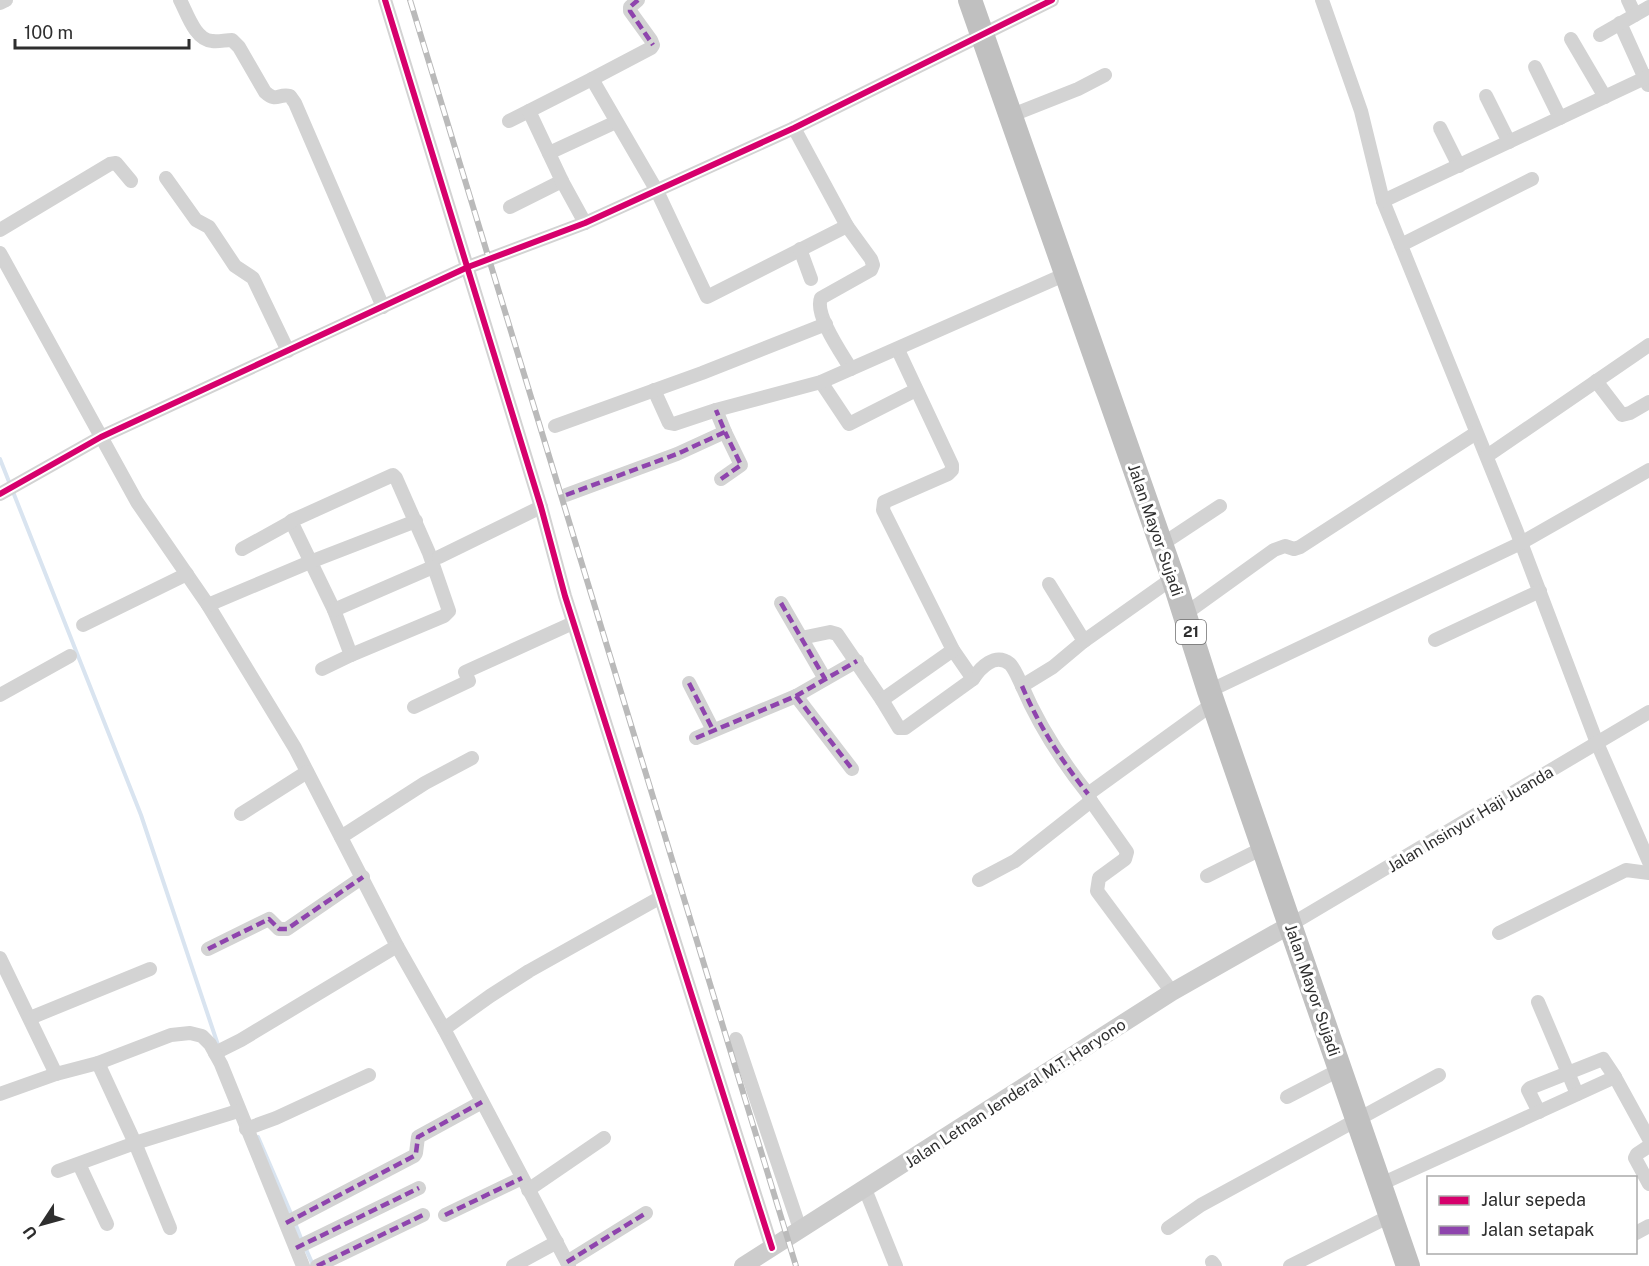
<svg xmlns="http://www.w3.org/2000/svg" width="1649" height="1266" font-family="'Public Sans',sans-serif">
<style>
.lines{fill:none;stroke-linecap:round;stroke-linejoin:round}
.stream{stroke:#d9e4f0;stroke-width:4}
.street{stroke:#d3d3d3;stroke-width:14}
.secondary{stroke:#ccc;stroke-width:18}
.highway{stroke:#c0c0c0;stroke-width:24}
.rail-casing{stroke:#bababa;stroke-width:6}
.rail{stroke:#fff;stroke-width:4;stroke-dasharray:11;stroke-linecap:butt}
.quiet{stroke:#8e44ad;stroke-width:4.5;stroke-dasharray:9 4.5;stroke-linecap:butt}
.cycleway-casing{stroke:#fff;stroke-width:10}
.cycleway{stroke:#d6006c;stroke-width:6}
.labels{text-anchor:middle;stroke-width:6;stroke-linejoin:round;paint-order:stroke}
.shield{fill:#fff;stroke:#6d6d6d;stroke-width:1.5}
.shield-label{font-size:15px;font-weight:bold;fill:#2e2e2e}
.street-label{font-size:16px;fill:#2e2e2e;stroke:#fff}
</style>
<rect width="100%" height="100%" fill="#fff"/>
<g class="lines">
<!-- stream -->
<g class="stream">
<path d="M0 459 141 815 219 1048"/>
<path d="M258 1137 292 1216"/>
<path d="M295 1223 302 1241"/>
<path d="M305 1247 313 1265"/>
</g>
<!-- street -->
<g class="street">
<path d="M180 0C187 13 195 40 212 41 219 42 225 40 232 40L239 47 265 92C277 103 278 93 290 96L295 103 383 307"/>
<path d="M385 0 541 507 565 596 772 1248"/>
<path d="M1322 0 1361 111 1383 201 1517 532 1597 743 1649 862"/>
<path d="M1628 0 1635 15 1649 7"/>
<path d="M0 3 6 0"/>
<path d="M1620 23 1648 85"/>
<path d="M1600 35 1635 15"/>
<path d="M1571 39 1605 97"/>
<path d="M1535 67 1560 118"/>
<path d="M592 79 651 48 653 45 651 40 630 11V7L638 0"/>
<path d="M1486 96 1509 142"/>
<path d="M1012 115 1078 89 1105 75"/>
<path d="M509 121 529 111"/>
<path d="M794 128 847 226 871 259 873 265 871 270 821 298C814 315 842 354 851 369"/>
<path d="M1440 128 1459 166"/>
<path d="M549 153 616 122"/>
<path d="M166 178 196 220 209 227 235 266 253 278 288 351"/>
<path d="M1383 201 1649 76"/>
<path d="M510 207 562 181"/>
<path d="M585 223 562 181 529 111 592 79 657 191 707 297 847 226"/>
<path d="M0 230 110 164 116 163 131 181"/>
<path d="M1401 245 1532 179"/>
<path d="M800 249 811 279"/>
<path d="M0 253 137 502 208 605 295 748 397 946 444 1029 569 1266"/>
<path d="M898 350 952 465V470L948 474 884 502 883 510 953 650 973 679C980 668 995 652 1010 664 1015 669 1019 680 1022 686L1053 667 1084 641 1173 578"/>
<path d="M1596 381 1622 415 1630 413 1649 402"/>
<path d="M821 382 849 424 916 390"/>
<path d="M654 390 669 423 674 424 716 410 821 382 1066 274"/>
<path d="M555 426 702 373 826 324"/>
<path d="M1487 456 1649 345"/>
<path d="M393 475 396 478 429 553 449 611 444 616 351 655 334 610 291 521Z"/>
<path d="M721 479 741 465 725 432"/>
<path d="M0 494 101 437 468 267 585 223 794 128 1052 0"/>
<path d="M566 495 677 454 725 432 716 410"/>
<path d="M1161 545 1220 506"/>
<path d="M242 549 291 522"/>
<path d="M439 557 541 507"/>
<path d="M1049 584 1084 641"/>
<path d="M781 603 825 679"/>
<path d="M208 605 310 562 416 521"/>
<path d="M334 610 433 567"/>
<path d="M1185 614 1274 550 1285 546 1294 549 1300 547 1476 433"/>
<path d="M83 625 187 574"/>
<path d="M801 638 830 632 837 634 882 700"/>
<path d="M1435 640 1540 591"/>
<path d="M953 650 882 700 899 728H905L973 679"/>
<path d="M322 669 351 655"/>
<path d="M689 683 713 730"/>
<path d="M1022 686C1039 726 1061 760 1088 794"/>
<path d="M1209 691 1521 543 1649 470"/>
<path d="M0 695 70 656"/>
<path d="M796 696 852 769"/>
<path d="M414 707 469 681 465 672 573 623"/>
<path d="M696 738 796 696 857 661"/>
<path d="M241 814 307 772"/>
<path d="M341 837 425 783 472 758"/>
<path d="M1207 876 1263 848"/>
<path d="M979 880 1015 861 1091 801"/>
<path d="M1290 925 1649 712"/>
<path d="M1499 933 1626 870 1649 873"/>
<path d="M208 949 269 919 279 929H287L363 877"/>
<path d="M0 958 56 1074"/>
<path d="M1172 992 1097 891 1099 878 1125 859 1127 852 1091 801 1088 794 1214 703"/>
<path d="M1538 1002 1577 1094"/>
<path d="M30 1018 150 969"/>
<path d="M444 1029 490 996 529 971 661 897"/>
<path d="M736 1039 800 1229"/>
<path d="M215 1053 241 1040 397 946"/>
<path d="M98 1063 135 1143 170 1228"/>
<path d="M0 1094 56 1074 98 1063 171 1035 190 1033 202 1036 210 1044 221 1064 303 1266"/>
<path d="M1287 1097 1341 1069"/>
<path d="M1539 1112 1528 1090 1530 1088 1603 1059 1615 1077 1649 1139"/>
<path d="M246 1129 276 1118 369 1075"/>
<path d="M1649 1146 1637 1154 1635 1158 1649 1184"/>
<path d="M79 1164 107 1224"/>
<path d="M58 1171 135 1143 238 1111"/>
<path d="M1381 1184 1615 1077"/>
<path d="M865 1189 896 1266"/>
<path d="M528 1190 604 1138"/>
<path d="M445 1215 522 1178"/>
<path d="M286 1223 414 1156 416 1153 418 1137 482 1102"/>
<path d="M1168 1228 1201 1205 1439 1075"/>
<path d="M1636 1233 1649 1226"/>
<path d="M296 1248 419 1188"/>
<path d="M567 1262 646 1213"/>
<path d="M1212 1262 1215 1266"/>
<path d="M317 1266 423 1215"/>
<path d="M513 1266 557 1242"/>
<path d="M1290 1266 1392 1215"/>
</g>
<!-- secondary -->
<path class="secondary" d="M743 1266 1172 992 1290 925"/>
<!-- highway -->
<path class="highway" d="M970 0 1173 578 1209 691 1408 1266"/>
<defs>
<path id="rail" d="M410 0 796 1266"/>
</defs>
<!-- rail casing -->
<use href="#rail" class="rail-casing"/>
<!-- rail -->
<use href="#rail" class="rail"/>
<!-- quiet -->
<g class="quiet">
<path d="M638 0 630 7V11L653 45"/>
<path d="M721 479 741 465 725 432"/>
<path d="M566 495 677 454 725 432 716 410"/>
<path d="M781 603 825 679"/>
<path d="M689 683 713 730"/>
<path d="M1022 686C1039 726 1061 760 1088 794"/>
<path d="M796 696 852 769"/>
<path d="M696 738 796 696 857 661"/>
<path d="M208 949 269 919 279 929H287L363 877"/>
<path d="M445 1215 522 1178"/>
<path d="M286 1223 414 1156 416 1153 418 1137 482 1102"/>
<path d="M296 1248 419 1188"/>
<path d="M567 1262 646 1213"/>
<path d="M317 1266 423 1215"/>
</g>
<defs>
<g id="cycleway">
<path d="M385 0 541 507 565 596 772 1248"/>
<path d="M0 494 101 437 468 267 585 223 794 128 1052 0"/>
</g>
</defs>
<!-- cycleway casing -->
<use href="#cycleway" class="cycleway-casing"/>
<!-- cycleway -->
<use href="#cycleway" class="cycleway"/>
</g>
<g class="labels">
<!-- shield labels -->
<rect class="shield" x="1176" y="620" width="30" height="24" rx="4.5"/>
<g class="shield-label">
<text x="1191" y="637">21</text>
</g>
<!-- street labels -->
<g class="street-label">
<text transform="translate(1156 530) rotate(71)" y="6">Jalan Mayor Sujadi</text>
<text transform="translate(1470 819) rotate(-31)" y="6">Jalan Insinyur Haji Juanda</text>
<text transform="translate(1313 990) rotate(71)" y="6">Jalan Mayor Sujadi</text>
<text transform="translate(1015 1093) rotate(-33)" y="6">Jalan Letnan Jenderal M.T. Haryono</text>
</g>
</g>
<!-- legend -->
<rect x="1427" y="1176" width="210" height="78" fill="#ffffff" stroke="#ababab" stroke-width="1.5"/>
<rect x="1439" y="1196" width="30" height="9" fill="#d6006c" stroke="#ababab" stroke-width="1.5"/>
<text x="1481" y="1206" font-size="18" fill="#2e2e2e">Jalur sepeda</text>
<rect x="1439" y="1226" width="30" height="9" fill="#8e44ad" stroke="#ababab" stroke-width="1.5"/>
<text x="1481" y="1236" font-size="18" fill="#2e2e2e">Jalan setapak</text>
<!-- north arrow -->
<g transform="translate(42 1224) rotate(234)" stroke="#ffffff" stroke-width="4.5" paint-order="stroke">
<path d="M0-4.5L10 22L0 15L-10 22Z" fill="#2e2e2e"/>
<text y="-9" font-size="16" font-weight="bold" text-anchor="middle" fill="#2e2e2e">U</text>
</g>
<!-- scale -->
<path d="M15 39v9h174v-9" fill="none" stroke="#2e2e2e" stroke-width="3"/>
<text x="24" y="39" font-size="18" fill="#2e2e2e" stroke="#ffffff" stroke-width="4.5" paint-order="stroke">100 m</text>
</svg>
